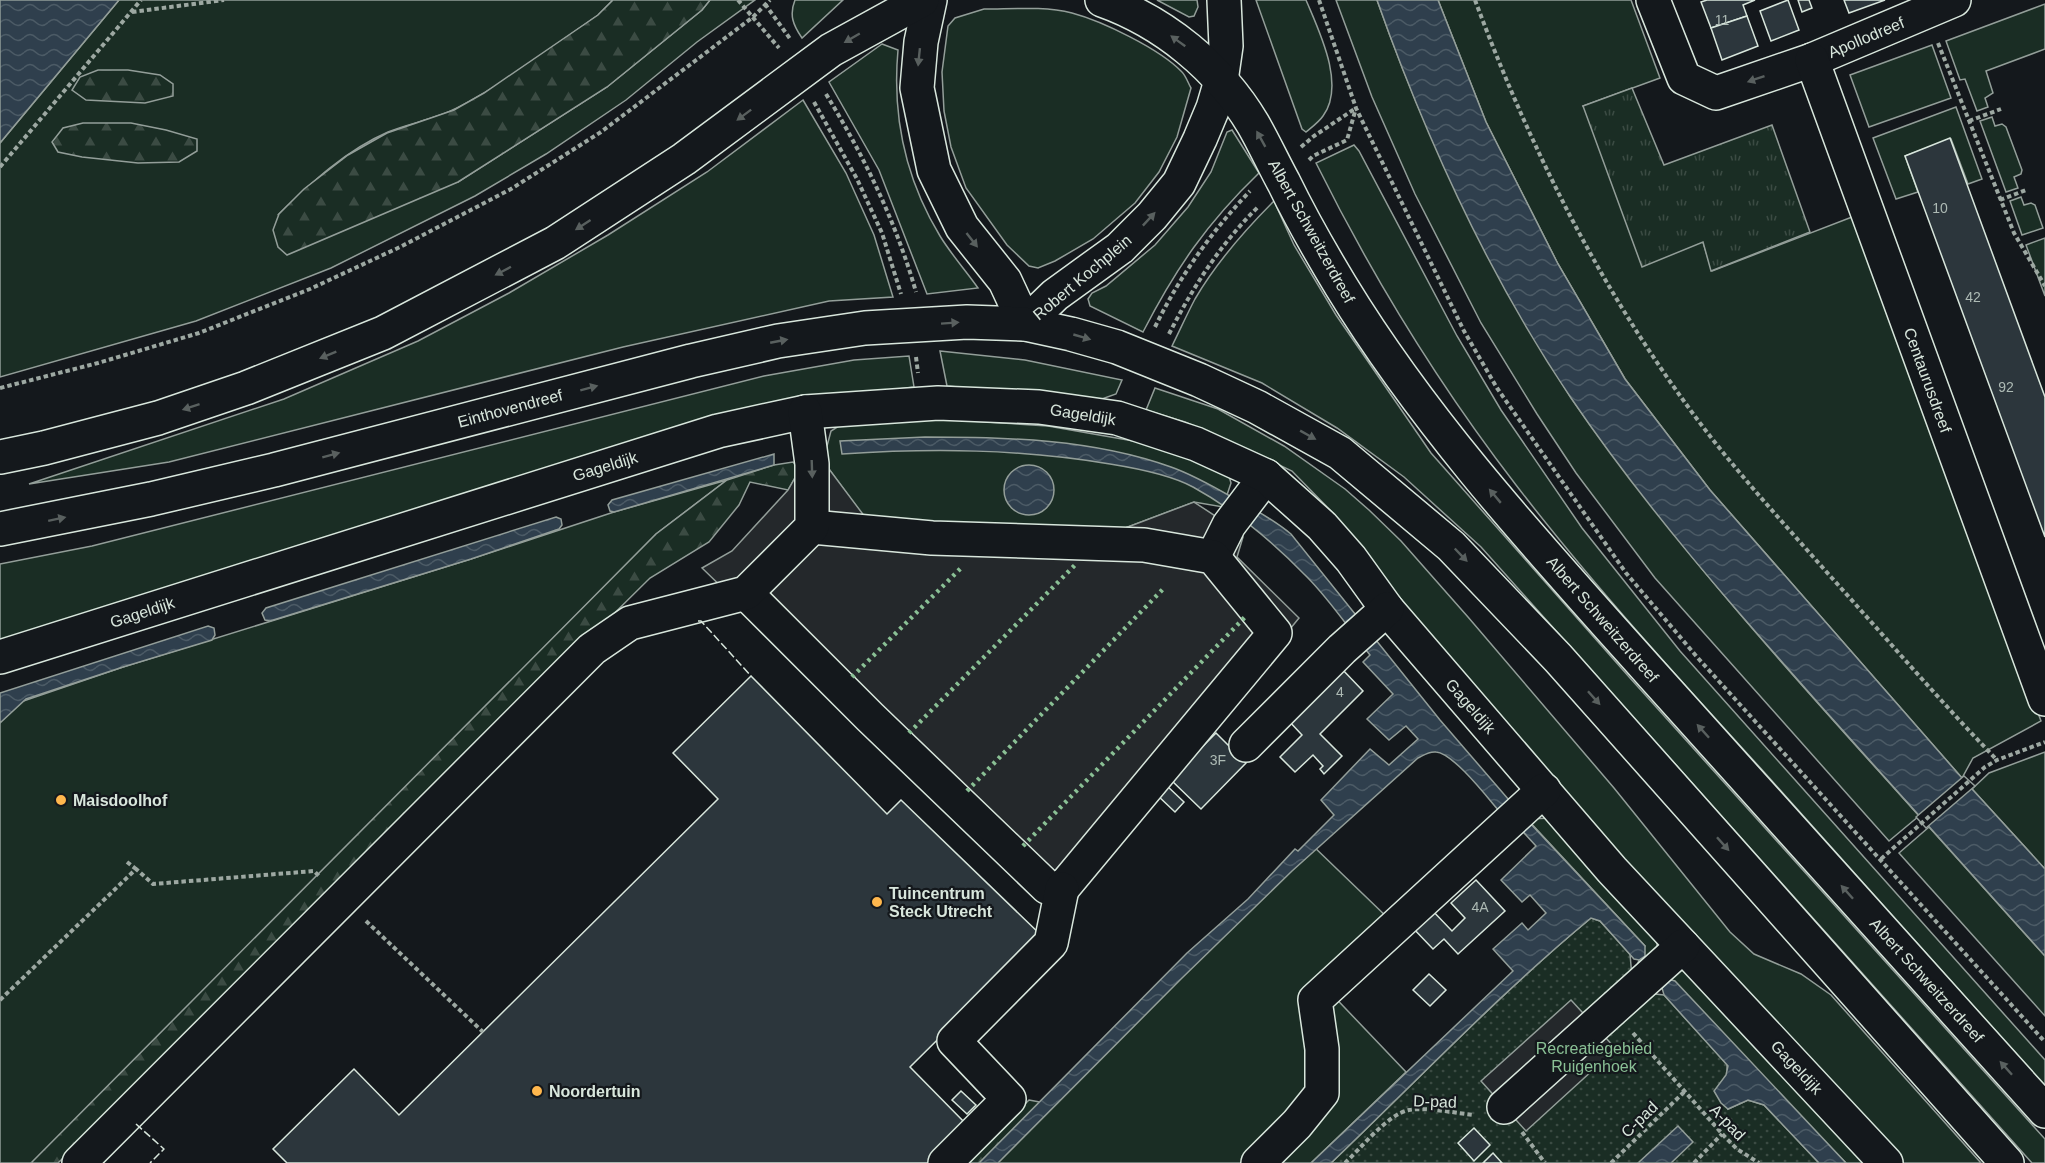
<svg xmlns="http://www.w3.org/2000/svg" width="2045" height="1163" font-family="Helvetica,sans-serif">
<style>
.grass{fill:#1a2d24;stroke:#939e99;stroke-width:1.5}
.forest{fill:url(#forest-firs);stroke:#939e99;stroke-width:1.5}
.park{fill:url(#park-tufts);stroke:#939e99;stroke-width:1.5}
.garden{fill:url(#garden-dots);stroke:#939e99;stroke-width:1.5}
.parking{fill:#24282b;stroke:#939e99;stroke-width:1.5}
.water{fill:url(#water-waves);stroke:#939e99;stroke-width:1.5}
.pier{fill:#14181c;stroke:#939e99;stroke-width:1.5}
.building{fill:#2c363c;stroke:#d8e6dc;stroke-width:1.5}
.lines{fill:none;stroke-linecap:round;stroke-linejoin:round}
.minor-casing{stroke:#d8e6dc;stroke-width:36}
.major-casing{stroke:#d8e6dc;stroke-width:36}
.highway-casing{stroke:#d8e6dc;stroke-width:36}
.path{stroke:#9da8a2;stroke-width:4;stroke-dasharray:4.5 3;stroke-linecap:butt}
.minor{stroke:#14181c;stroke-width:33}
.major{stroke:#14181c;stroke-width:33}
.highway{stroke:#14181c;stroke-width:33}
.hedge{stroke:#8ac095;stroke-width:4.5;stroke-dasharray:3 4.5;stroke-linecap:butt}
.fence{stroke:#d8e6dc;stroke-width:1.5;stroke-dasharray:8 3;stroke-linecap:butt}
.oneway{fill:#59605f}
.poi-dot{fill:#ffb74d;stroke:#14181c;stroke-width:2}
.labels{text-anchor:middle;stroke-width:4.5;stroke-linejoin:round;paint-order:stroke}
.number-label{font-size:14px;fill:#adbab4}
.street-label{font-size:16px;fill:#d8e6dc;stroke:#14181c}
.poi-label{font-size:16px;font-weight:bold;fill:#d8e6dc;stroke:#14181c;text-anchor:start}
.park-label{font-size:16px;fill:#8ac095;stroke:#14181c}
</style>
<defs>
<pattern id="forest-firs" width="22" height="20" patternUnits="userSpaceOnUse" patternTransform="scale(1.5)"><rect width="22" height="20" fill="#1a2d24"/><path d="M5 1l3.5 6h-7zM16 11l3.5 6h-7z" fill="#3b4b43"/></pattern>
<pattern id="park-tufts" width="24" height="20" patternUnits="userSpaceOnUse" patternTransform="scale(1.5)"><rect width="24" height="20" fill="#1a2d24"/><path d="M3 7l-1-3M5 7V3M7 7l1-3M15 17l-1-3M17 17v-4M19 17l1-3" fill="none" stroke="#3b4b43"/></pattern>
<pattern id="garden-dots" width="8" height="8" patternUnits="userSpaceOnUse" patternTransform="scale(1.5)"><rect width="8" height="8" fill="#1a2d24"/><path d="M2 2h.1M6 6h.1" fill="none" stroke="#3b4b43" stroke-width="1.8" stroke-linecap="round"/></pattern>
<pattern id="water-waves" width="16" height="10" patternUnits="userSpaceOnUse" patternTransform="scale(1.5)"><rect width="16" height="10" fill="#2f3f4d"/><path d="M0 5q4-4 8 0t8 0" fill="none" stroke="#4c5b66"/></pattern>
</defs>
<rect width="100%" height="100%" fill="#14181c"/>
<!-- grass -->
<g class="grass">
<path d="M119 0H613L598 15C552 47 507 82 457 108 436 119 410 123 388 132 346 150 311 183 279 214L458 182 607 87 702 10 710 0H755L697 42 626 100 546 154 475 196 331 268 196 321 0 377V143Z"/>
<path d="M795 0H843L802 38C793 25 789 15 795 0Z"/>
<path d="M1157 0H1197L1198 7 1194 16 1189 17Z"/>
<path d="M1256 0H1306C1319 31 1346 85 1323 116 1319 122 1312 127 1306 132L1302 129Z"/>
<path d="M1336 0H1377C1426 138 1490 273 1570 396 1593 430 1618 463 1644 496 1729 607 1825 711 1919 816L1889 841 1655 578 1576 473 1537 414 1481 323 1415 194 1372 97Z"/>
<path d="M1438 0H1631L1660 78 1583 106 1703 242 1712 271 1852 217 2041 721 1973 758 1962 778 1710 490 1625 379 1558 264 1486 122Z"/>
<path d="M2045 4V49L1986 71 1993 93 1985 98 1988 107 1977 111 1965 79 1960 80 1946 41Z"/>
<path d="M984 9C1012 9 1044 6 1072 13 1102 21 1160 49 1182 72 1186 76 1188 83 1191 88L1177 137 1159 172 1135 203 1093 239 1055 261 1038 268 1029 266 1007 245 966 188 951 147 944 111 942 72 948 26 955 18Z"/>
<path d="M882 44 898 50C892 116 905 178 940 236 951 254 966 271 978 288L927 294 879 170 829 82Z"/>
<path d="M1932 45 1951 98 1869 127 1850 75Z"/>
<path d="M803 100 846 173 874 235 893 297 829 301 623 347 169 462 29 484 284 399 418 341 509 293 608 235 707 172Z"/>
<path d="M1956 107 1982 179 1968 184 1951 139 1905 156 1918 192 1896 199 1873 138Z"/>
<path d="M1992 117 1995 126 2002 124 2006 127 2022 170 2021 174 2014 177 2018 188 2006 192 1980 121Z"/>
<path d="M1232 130 1259 173C1207 223 1176 268 1143 332L1090 306 1088 299 1092 293 1106 286 1155 245 1188 207 1211 172 1227 132Z"/>
<path d="M1354 145 1359 151 1457 336 1501 410 1582 528 1680 651 2045 1060V1086C1951 981 1858 877 1764 772 1679 679 1593 585 1516 485 1439 385 1372 276 1316 163Z"/>
<path d="M2021 197 2024 205 2031 203 2035 205 2043 228 2022 235 2010 201Z"/>
<path d="M1274 201 1294 245 1336 315 1431 453 1630 678 2045 1139V1163H2032L1481 547 1404 477 1337 428 1262 383 1172 346C1180 330 1187 314 1195 299 1216 263 1244 231 1274 201Z"/>
<path d="M2045 238V296L2026 245Z"/>
<path d="M940 351 1025 360 1122 380 1116 394 1099 400 947 386Z"/>
<path d="M909 356 914 387 814 400 0 647V564L92 546 764 376 854 360Z"/>
<path d="M1155 388 1218 409 1284 446 1345 489 1369 510 1401 541 1468 617 1614 788 1730 932 1754 954 1801 974 1831 995 1981 1163H1902L1669 914 1407 608 1331 511 1292 471 1220 437 1185 422 1146 410Z"/>
<path d="M853 417H908L1048 426 1179 449 1227 469 1231 483 1223 507 1194 502 1112 533 867 521 823 461 831 431Z"/>
<path d="M727 480 656 534 36 1163H0V709L123 667 471 559 614 512Z"/>
<path d="M2045 752V869L1972 789 1989 773Z"/>
<path d="M1553 818 1657 941V948L1632 977 1645 946 1527 819Z"/>
<path d="M1929 827 2045 956V1016L1899 853Z"/>
<path d="M1311 844 1391 921 1325 987 1406 1072 1311 1163H985Z"/>
<path d="M1677 970 1689 971 1868 1163H1846L1668 979Z"/>
</g>
<!-- forest -->
<g class="forest">
<path d="M613 0H710L702 10 607 87 458 182 287 255 278 247 273 230 279 214 304 189 348 155 387 133 454 110 484 93 598 15Z"/>
<path d="M98 70H128L160 75 173 84V96L145 103 86 100 72 90 80 77Z"/>
<path d="M83 123H131L166 130 197 139V151L179 162 138 163 82 157 58 152 52 142 63 128Z"/>
<path d="M793 462 800 469 788 490 750 482 739 505 709 542 650 578 58 1163H31L656 534 727 480 774 465Z"/>
<path d="M1029 1100 1045 1103 985 1163H965Z"/>
</g>
<!-- park -->
<path class="park" d="M1632 88 1664 165 1772 125 1810 232 1711 271 1703 242 1642 267 1583 106Z"/>
<!-- garden -->
<path class="garden" d="M1591 918 1600 921 1630 954 1632 977 1646 993 1664 995 1727 1064 1728 1109 1748 1100 1764 1105 1819 1163H1331C1417 1081 1499 994 1591 918Z"/>
<!-- parking -->
<g class="parking">
<path d="M823 461 868 521 1112 533 1194 502 1229 525 1243 537 1237 557 1299 618 1058 912 702 568 732 551 788 490 800 469Z"/>
<path d="M1571 1000 1616 1049 1526 1131 1481 1081Z"/>
</g>
<!-- water -->
<g class="water">
<path d="M0 0H119L0 143Z"/>
<path d="M1377 0H1438L1486 122 1558 264 1625 379 1710 490 1962 778 2045 869V956C1970 873 1895 789 1820 705 1733 607 1645 507 1571 398 1490 278 1425 136 1377 0Z"/>
<path d="M925 437C1007 437 1093 439 1171 467 1194 475 1216 488 1237 500 1256 510 1274 520 1291 534L1440 720 1515 807 1645 946V956L1639 960 1634 959 1600 921 1591 918C1499 994 1417 1081 1331 1163H1311L1513 971 1493 949 1522 923 1528 930 1546 913 1530 895 1522 902 1501 880 1536 846 1502 809 1499 811C1487 797 1453 753 1436 752 1429 751 1424 755 1418 758L1292 871 1181 979 998 1163H979L1187 953 1248 899 1295 849 1298 851 1334 815 1321 800 1370 749 1389 765 1418 739 1406 726 1389 740 1367 719 1393 694 1363 662 1370 655C1349 629 1330 600 1307 577 1274 543 1235 510 1193 487 1171 475 1135 468 1110 464 1019 449 934 448 842 454L840 441Z"/>
<path d="M774 454V465L614 512 610 511 608 505 612 500Z"/>
<circle cx="1029" cy="490" r="25"/>
<path d="M556 517 561 519 562 525 559 529 471 559 270 621 265 620 262 613 266 608Z"/>
<path d="M208 626 214 628 215 635 212 640 123 667 26 699 0 723V693Z"/>
<path d="M1668 979 1675 981 1846 1163H1819L1764 1105 1748 1100 1728 1109 1721 1103 1714 1091 1726 1075 1728 1066 1664 995 1662 988Z"/>
<path d="M1678 1126 1693 1142 1671 1163H1638Z"/>
</g>
<!-- pier -->
<path class="pier" d="M1964 776 1975 786 1926 828 1916 817Z"/>
<!-- building -->
<g class="building">
<path d="M1707 0H1755L1743 5 1747 16 1711 28 1701 2Z"/>
<path d="M1788 0 1799 30 1771 41 1760 11Z"/>
<path d="M1798 0H1809L1812 8 1802 12Z"/>
<path d="M1844 0H1885L1849 13Z"/>
<path d="M1747 16 1758 46 1722 60 1711 28Z"/>
<path d="M1950 138 2045 397V537L1905 156Z"/>
<path d="M1341 668 1363 691 1320 734 1342 756 1324 774 1320 769 1323 766 1313 755 1295 772 1280 757 1302 735 1288 720Z"/>
<path d="M751 676 887 814 901 800 1042 936 910 1067 969 1127 933 1163H287L273 1149 354 1069 399 1115 718 799 673 753Z"/>
<path d="M1216 733 1246 763 1201 809 1170 779Z"/>
<path d="M1165 784 1184 802 1175 812 1156 794Z"/>
<path d="M1476 880 1505 911 1458 954 1444 939 1433 949 1411 926 1430 908 1452 931 1465 918 1451 903Z"/>
<path d="M1429 974 1446 990 1430 1006 1413 990Z"/>
<path d="M961 1091 976 1105 967 1114 952 1100Z"/>
<path d="M1474 1128 1490 1145 1474 1161 1458 1143Z"/>
<path d="M1493 1153 1502 1163H1483Z"/>
</g>
<g class="lines">
<defs>
<g id="minor">
<path d="M1653 0 1684 78 1716 93 1812 60 1954 0"/>
<path d="M1812 60 2045 699"/>
<path d="M1213 557 1229 525 1266 476"/>
<path d="M746 593 870 717 1047 887 1062 889 1275 633 1213 557 1144 545 932 538 812 527"/>
<path d="M0 657 718 431 805 412 938 403 1039 407 1117 418 1196 444 1266 476 1322 526 1351 559 1387 609 1612 870 1886 1163"/>
<path d="M1246 745 1342 649 1387 609"/>
<path d="M1504 1107 1683 946"/>
<path d="M79 1163 592 649 630 623 746 593 812 527V464L805 412"/>
<path d="M945 1163 1009 1099 954 1041 1051 943 1062 889"/>
<path d="M1258 1163 1297 1124 1322 1093V1049L1315 1000 1544 790"/>
</g>
<path id="major" d="M930 0 921 42 917 88 934 170 962 227 1005 281 1025 324 1055 295 1120 248 1152 216 1179 183 1200 139 1213 108 1221 81 1226 46 1224 0"/>
<g id="highway">
<path d="M1102 0C1164 22 1219 67 1253 124 1264 143 1273 163 1284 183 1301 218 1321 253 1341 286 1427 427 1540 549 1650 672 1781 819 1913 965 2045 1111"/>
<path d="M0 457 44 448 158 418 246 388 383 333 555 243 684 159 831 50 922 0"/>
<path d="M0 529 151 499 274 470 691 361 778 341 865 328 967 322 1025 324 1071 334 1117 347 1199 380 1257 407 1340 453 1451 546 1558 658 2007 1163"/>
</g>
</defs>
<!-- minor casing -->
<use href="#minor" class="minor-casing"/>
<!-- major casing -->
<use href="#major" class="major-casing"/>
<!-- highway casing -->
<use href="#highway" class="highway-casing"/>
<!-- path -->
<g class="path">
<path d="M738 0 779 48"/>
<path d="M1319 0 1356 108 1464 331 1497 388 1626 573 1697 657 2045 1042"/>
<path d="M1475 0C1527 140 1594 276 1681 397 1726 461 1779 518 1831 577 1886 638 1940 701 1997 760"/>
<path d="M765 4 791 40"/>
<path d="M132 12 224 0"/>
<path d="M1938 43 2014 233 2045 286"/>
<path d="M826 94C864 156 896 222 916 292"/>
<path d="M814 102 857 179 882 233 901 294"/>
<path d="M1969 121 2001 109"/>
<path d="M1301 147 1314 136 1356 108"/>
<path d="M1309 160 1313 156 1347 140 1356 108"/>
<path d="M0 167 141 0"/>
<path d="M2000 200 2026 190"/>
<path d="M1155 327C1180 276 1211 232 1250 191"/>
<path d="M1169 334C1193 287 1221 243 1259 206"/>
<path d="M916 357 918 373"/>
<path d="M0 388 98 363 199 333 310 289 400 247 511 189 601 132 753 17 770 0"/>
<path d="M1881 859 1985 767 1997 760 2045 742"/>
<path d="M127 862 136 869"/>
<path d="M366 921 483 1032"/>
<path d="M0 1000 136 869 153 884 314 871 319 876"/>
<path d="M1633 1033 1725 1137 1737 1149 1759 1163"/>
<path d="M1522 1132 1545 1163"/>
<path d="M1345 1163C1361 1148 1388 1114 1409 1110 1429 1107 1454 1113 1474 1115"/>
<path d="M1611 1163 1684 1092"/>
<path d="M1694 1163 1722 1134"/>
</g>
<!-- minor -->
<use href="#minor" class="minor"/>
<!-- major -->
<use href="#major" class="major"/>
<!-- highway -->
<use href="#highway" class="highway"/>
<!-- hedge -->
<g class="hedge">
<path d="M852 677 962 567"/>
<path d="M909 733 1075 565"/>
<path d="M967 791 1165 587"/>
<path d="M1023 846 1245 617"/>
</g>
<!-- fence -->
<g class="fence">
<path d="M698 621H701L751 676"/>
<path d="M136 1124 164 1149 150 1163"/>
</g>
</g>
<!-- one-way arrows -->
<defs><path id="oneway-solid" d="M-6-.8H1V-3.2L6.5 0L1 3.2V.8H-6Z" transform="scale(1.5)"/></defs>
<g class="oneway">
<use href="#oneway-solid" transform="translate(852 38) rotate(150)"/>
<use href="#oneway-solid" transform="translate(1178 41) rotate(-144)"/>
<use href="#oneway-solid" transform="translate(919 57) rotate(96)"/>
<use href="#oneway-solid" transform="translate(1756 79) rotate(161)"/>
<use href="#oneway-solid" transform="translate(744 115) rotate(143)"/>
<use href="#oneway-solid" transform="translate(1261 139) rotate(-119)"/>
<use href="#oneway-solid" transform="translate(1149 219) rotate(-47)"/>
<use href="#oneway-solid" transform="translate(583 225) rotate(147)"/>
<use href="#oneway-solid" transform="translate(972 240) rotate(52)"/>
<use href="#oneway-solid" transform="translate(503 271) rotate(152)"/>
<use href="#oneway-solid" transform="translate(950 323) rotate(-4)"/>
<use href="#oneway-solid" transform="translate(1082 337) rotate(16)"/>
<use href="#oneway-solid" transform="translate(779 341) rotate(-11)"/>
<use href="#oneway-solid" transform="translate(328 355) rotate(158)"/>
<use href="#oneway-solid" transform="translate(589 388) rotate(-15)"/>
<use href="#oneway-solid" transform="translate(191 407) rotate(162)"/>
<use href="#oneway-solid" transform="translate(1308 435) rotate(29)"/>
<use href="#oneway-solid" transform="translate(331 455) rotate(-15)"/>
<use href="#oneway-solid" transform="translate(812 469) rotate(88)"/>
<use href="#oneway-solid" transform="translate(1495 496) rotate(-130)"/>
<use href="#oneway-solid" transform="translate(57 519) rotate(-12)"/>
<use href="#oneway-solid" transform="translate(1461 555) rotate(46)"/>
<use href="#oneway-solid" transform="translate(1594 698) rotate(48)"/>
<use href="#oneway-solid" transform="translate(1703 731) rotate(-132)"/>
<use href="#oneway-solid" transform="translate(1723 844) rotate(48)"/>
<use href="#oneway-solid" transform="translate(1847 892) rotate(-132)"/>
<use href="#oneway-solid" transform="translate(2006 1068) rotate(-132)"/>
</g>
<!-- markers -->
<g class="poi-dot">
<circle cx="61" cy="800" r="6"/>
<circle cx="877" cy="902" r="6"/>
<circle cx="537" cy="1091" r="6"/>
</g>
<g class="labels">
<!-- number labels -->
<g class="number-label">
<text x="1722" y="25">11</text>
<text x="1940" y="213">10</text>
<text x="1973" y="302">42</text>
<text x="2006" y="392">92</text>
<text x="1340" y="697">4</text>
<text x="1218" y="765">3F</text>
<text x="1480" y="912">4A</text>
</g>
<!-- street labels -->
<g class="street-label">
<text transform="translate(1866 37) rotate(-23)" y="6">Apollodreef</text>
<text transform="translate(1312 231) rotate(61)" y="6">Albert Schweitzerdreef</text>
<text transform="translate(1082 277) rotate(-40)" y="6">Robert Kochplein</text>
<text transform="translate(1928 380) rotate(70)" y="6">Centaurusdreef</text>
<text transform="translate(510 408) rotate(-15)" y="6">Einthovendreef</text>
<text transform="translate(1083 414) rotate(9)" y="6">Gageldijk</text>
<text transform="translate(605 466) rotate(-17)" y="6">Gageldijk</text>
<text transform="translate(142 612) rotate(-18)" y="6">Gageldijk</text>
<text transform="translate(1603 619) rotate(49)" y="6">Albert Schweitzerdreef</text>
<text transform="translate(1471 706) rotate(49)" y="6">Gageldijk</text>
<text transform="translate(1927 980) rotate(48)" y="6">Albert Schweitzerdreef</text>
<text transform="translate(1797 1067) rotate(47)" y="6">Gageldijk</text>
<text transform="translate(1435 1101) rotate(2)" y="6">D-pad</text>
<text transform="translate(1639 1119) rotate(-44)" y="6">C-pad</text>
<text transform="translate(1728 1122) rotate(46)" y="6">A-pad</text>
</g>
<!-- poi labels -->
<g class="poi-label">
<text x="73" y="806">Maisdoolhof</text>
<text x="889" y="899">Tuincentrum<tspan x="889" dy="18">Steck Utrecht</tspan></text>
<text x="549" y="1097">Noordertuin</text>
</g>
<!-- park labels -->
<g class="park-label">
<text x="1594" y="1054">Recreatiegebied<tspan x="1594" dy="18">Ruigenhoek</tspan></text>
</g>
</g>
</svg>
